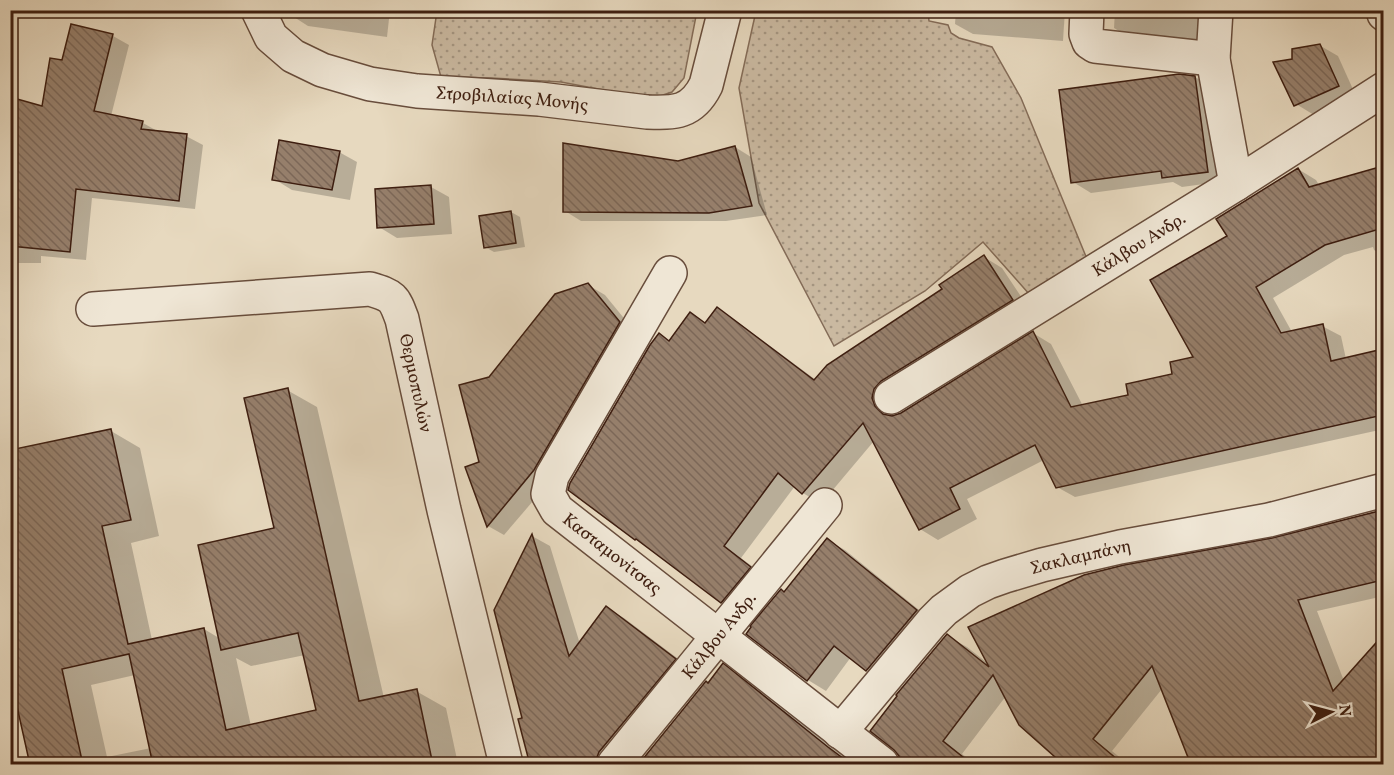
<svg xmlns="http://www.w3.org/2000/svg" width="1394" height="775" font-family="Vollkorn,serif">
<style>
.grass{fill:url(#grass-dots);stroke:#846c58;stroke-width:1.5}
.shadow{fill:#0003;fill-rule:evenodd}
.building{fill:url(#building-back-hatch);stroke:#3e1e10;stroke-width:1.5}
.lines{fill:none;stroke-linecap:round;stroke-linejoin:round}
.street-casing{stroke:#684d3c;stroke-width:36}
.street{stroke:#efe6d5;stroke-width:33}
.labels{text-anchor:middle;stroke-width:5;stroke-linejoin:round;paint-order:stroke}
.street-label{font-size:18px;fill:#3e1e10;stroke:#efe6d5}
</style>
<defs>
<pattern id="grass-dots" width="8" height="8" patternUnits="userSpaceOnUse" patternTransform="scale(1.5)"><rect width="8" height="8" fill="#cab9a1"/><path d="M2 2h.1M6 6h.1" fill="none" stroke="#a59682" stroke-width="1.8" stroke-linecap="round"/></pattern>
<pattern id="building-back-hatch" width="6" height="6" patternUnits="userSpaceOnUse" patternTransform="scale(1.5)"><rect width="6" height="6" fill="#967f6b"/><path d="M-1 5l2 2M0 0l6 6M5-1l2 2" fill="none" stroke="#7c6757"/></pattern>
</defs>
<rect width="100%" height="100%" fill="#e7d9bf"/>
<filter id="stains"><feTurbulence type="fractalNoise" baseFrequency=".00333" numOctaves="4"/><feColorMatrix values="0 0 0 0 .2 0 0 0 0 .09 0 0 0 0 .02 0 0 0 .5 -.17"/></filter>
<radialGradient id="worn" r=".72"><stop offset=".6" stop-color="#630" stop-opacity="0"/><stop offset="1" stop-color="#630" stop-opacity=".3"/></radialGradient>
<!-- grass -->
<g class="grass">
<path d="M437 11H697L684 78 672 92 651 99 561 82 491 78 441 77 432 45Z"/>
<path d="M756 11H928L929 21 948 25 951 33 959 38 992 47 1021 98 1087 259 1030 295 983 242 925 291 834 346 759 203 739 88Z"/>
</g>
<!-- shadow -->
<g class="shadow">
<path d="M283 10H390L387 37 308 26Z"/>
<path d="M956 10H1065L1063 41 973 34 955 24Z"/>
<path d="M1115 10H1205L1203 44 1132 39 1114 28Z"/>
<path d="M72 26 113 36 129 45 111 116 143 123 159 132 186 136 203 145 195 209 92 198 86 260 41 256V263H10V101L43 108 63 62Z"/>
<path d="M1319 45 1338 56 1356 96 1314 115 1296 104 1293 60Z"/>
<path d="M1195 77 1213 88 1226 181 1182 187 1173 182 1091 193 1073 182Z"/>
<path d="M735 147 751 157 767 215 726 221H581L565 211 678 162Z"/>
<path d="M339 152 357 162 350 200 292 190 274 179Z"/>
<path d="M1384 167V256L1374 250 1373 247 1344 255 1273 298 1292 332 1322 326 1341 336 1346 359 1384 351V429L1075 497 1057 487 1044 460 967 499 977 519 938 540 920 529 874 441 821 504 803 493 795 486 741 558 768 578 740 613 721 602 659 335 671 342 691 314 707 324 717 309 735 320 816 380 944 290 984 257 1002 268 1030 310 890 409 892 417 901 414 1033 333 1051 344 1083 406 1129 396 1174 375 1195 358 1229 237 1298 169 1316 180 1319 185Z"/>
<path d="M431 187 449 197 452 234 397 238 379 227Z"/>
<path d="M511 212 520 217 525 247 494 252 485 247Z"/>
<path d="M588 285 605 295 636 333 551 480 504 535 488 526 481 463 490 379Z"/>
<path d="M287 390 317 407 384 698 416 691 446 708 458 764H31L111 431 140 448 159 536 131 543 152 640 204 629 219 638 276 529ZM305 655 318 712 251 726 236 658 251 666ZM135 675 151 748 107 757 91 685Z"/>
<path d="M1384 512V596L1317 611 1344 681 1384 637V764H1177L1190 760 1162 689 1112 751 1128 764H1066L1006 696 962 754 976 764H902L947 636 967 647 990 665 1274 540Z"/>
<path d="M532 536 550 546 580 644 606 608 624 618 693 670 617 764H531L524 720Z"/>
<path d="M827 540 845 550 934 622 885 681 867 670 851 657 826 691 808 680 785 593Z"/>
<path d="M723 665 743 677 855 764H639Z"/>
</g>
<!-- building -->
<g class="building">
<path d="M71 24 113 34 94 111 143 121 141 129 187 134 179 201 76 189 70 252 10 246V97L42 106 50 58 62 60Z"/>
<path d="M1320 44 1339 86 1294 106 1273 62 1292 59V49Z"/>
<path d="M1179 74 1195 76 1208 172 1162 178 1161 171 1071 183 1059 90Z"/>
<path d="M279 140 340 151 332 190 272 180Z"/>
<path d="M563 143 678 161 735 146 752 206 709 213 563 212Z"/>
<path d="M1383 166V228L1325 245 1256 287 1281 333 1323 324 1331 361 1383 349V415L1056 488 1035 445 950 488 960 509 919 530 863 423 802 494 778 473 724 546 751 567 721 603 636 539 635 540 568 490 570 483 650 345 659 333 669 341 690 312 705 323 717 307 814 380 827 365 942 289 939 285 984 255 1013 300 881 381 874 389 872 398 875 406 883 414 892 416 901 413 1033 331 1071 407 1128 395 1126 384 1172 374 1170 362 1193 357 1150 280 1227 236 1216 219 1298 168 1309 187Z"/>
<path d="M431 185 434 224 377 228 375 189Z"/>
<path d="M511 211 516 243 484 248 479 216Z"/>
<path d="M588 283 620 322 534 470 487 527 465 467 479 462 459 385 489 377 555 294Z"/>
<path d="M288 388 359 701 417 689 433 765H153L129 654 62 669 83 765H30L10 675V450L111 429 131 520 102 526 128 644 204 628 226 730 316 710 298 633 221 650 198 545 274 528 244 398Z"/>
<path d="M1383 510V580L1298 600 1333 691 1383 635V765H1191L1152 666 1093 739 1124 765H1064L1019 725 993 675 943 741 973 765H900L899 756 894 750 870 731 897 696 896 695 947 634 989 667 968 627 1084 575 1124 565 1272 538Z"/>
<path d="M532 534 569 656 606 606 676 659 599 752 596 760V765H530L518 719 522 718 494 610Z"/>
<path d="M827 538 917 610 866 671 834 646 807 681 746 634 751 627 750 626 781 589 784 592Z"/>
<path d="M723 663 828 747 852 765H638L706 681 708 683Z"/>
</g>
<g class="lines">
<defs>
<g id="street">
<path id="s1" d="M258 10 271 37 293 56 322 70 370 84 417 91 539 99 647 112C675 113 692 113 706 85L725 10"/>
<path d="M1087 10 1086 34 1089 42 1095 46 1213 59"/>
<path d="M1216 10 1213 59 1236 184"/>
<path d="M1383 10 1384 14"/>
<path id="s2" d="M670 273 552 476 548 494 557 510 882 764"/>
<path id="s3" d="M93 309 370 289C393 296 394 297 402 319L444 510 506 764"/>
<path id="s4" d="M891 397 1236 184 1384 89"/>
<path id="s5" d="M840 732 932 622 944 610 970 591 988 582 1005 576 1042 565 1120 547 1269 520 1384 490"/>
<path id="s6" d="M614 764 825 505"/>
</g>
</defs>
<!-- street casing -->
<use href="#street" class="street-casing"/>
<!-- street -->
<use href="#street" class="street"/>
</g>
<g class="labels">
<!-- street labels -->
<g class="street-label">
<text dy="6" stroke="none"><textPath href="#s1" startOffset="284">Στροβιλαίας Μονής</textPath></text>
<text dy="6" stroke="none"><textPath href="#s4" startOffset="291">Κάλβου Ανδρ.</textPath></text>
<text dy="6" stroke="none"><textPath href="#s3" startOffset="390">Θερμοπυλών</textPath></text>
<text dy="6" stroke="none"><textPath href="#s2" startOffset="342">Κασταμονίτσας</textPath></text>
<text dy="6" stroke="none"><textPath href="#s5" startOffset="309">Σακλαμπάνη</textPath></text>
<text dy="6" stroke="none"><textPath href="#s6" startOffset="166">Κάλβου Ανδρ.</textPath></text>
</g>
</g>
<!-- margin -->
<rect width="1394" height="775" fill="none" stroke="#e7d9bf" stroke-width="36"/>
<rect x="12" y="12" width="1370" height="751" fill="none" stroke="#3e1e10" stroke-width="3"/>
<rect x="18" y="18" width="1358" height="739" fill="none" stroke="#3e1e10" stroke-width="1.5"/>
<!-- north arrow -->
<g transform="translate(1331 712) rotate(84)" stroke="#efe6d5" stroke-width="4.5" paint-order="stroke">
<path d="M0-4.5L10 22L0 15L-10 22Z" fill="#3e1e10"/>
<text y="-9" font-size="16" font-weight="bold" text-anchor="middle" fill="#3e1e10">N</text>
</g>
<rect width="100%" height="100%" filter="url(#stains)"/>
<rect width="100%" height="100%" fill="url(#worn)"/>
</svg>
